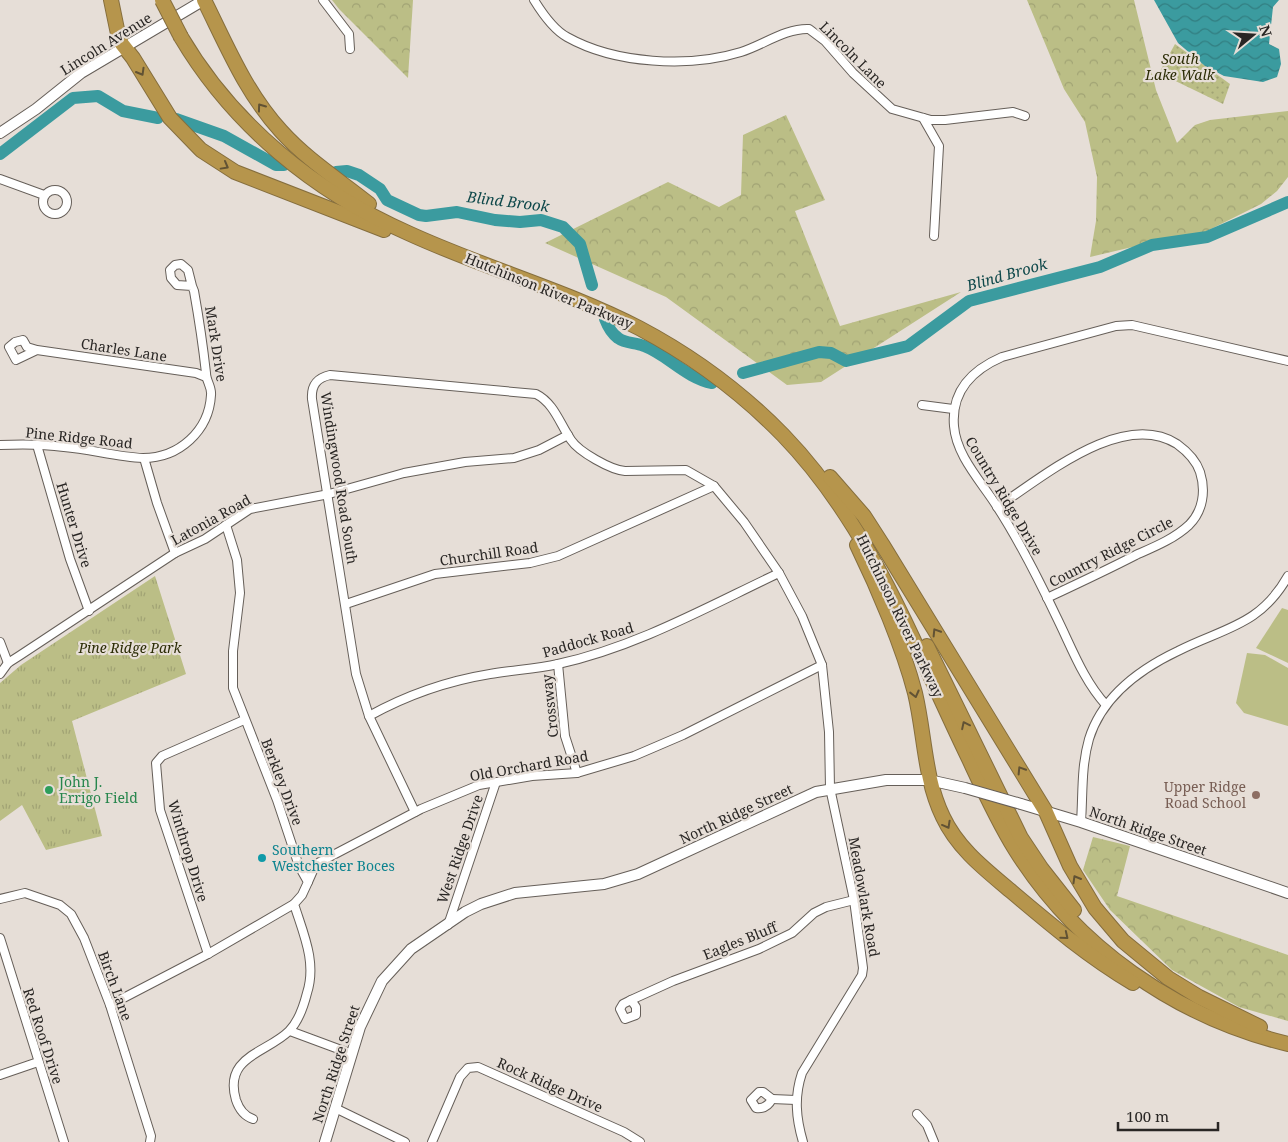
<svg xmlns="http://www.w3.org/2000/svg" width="1288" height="1142" font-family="'Noto Serif',serif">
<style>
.grass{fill:#bbbe86}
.forest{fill:url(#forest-crowns)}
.park{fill:url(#park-tufts)}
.garden{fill:url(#garden-dots)}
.water{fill:url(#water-waves)}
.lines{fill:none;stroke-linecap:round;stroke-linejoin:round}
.river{stroke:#3b9b9f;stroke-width:12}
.minor-casing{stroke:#665f59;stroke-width:10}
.tertiary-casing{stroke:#665f59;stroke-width:12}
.motorway-casing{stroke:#856e3e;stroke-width:16}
.minor{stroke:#fff;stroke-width:8}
.tertiary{stroke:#fff;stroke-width:10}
.motorway{stroke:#b6954c;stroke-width:14}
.tertiary-bridge-casing{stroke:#665f59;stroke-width:12;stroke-linecap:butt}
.motorway-bridge-casing{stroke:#856e3e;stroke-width:16;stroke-linecap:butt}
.tertiary-bridge{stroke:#fff;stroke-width:10}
.motorway-bridge{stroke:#b6954c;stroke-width:14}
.oneway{stroke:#615234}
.leisure-dot{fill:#2e9e5b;stroke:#e6ded7;stroke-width:2}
.education-dot{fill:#8d6e63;stroke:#e6ded7;stroke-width:2}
.culture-dot{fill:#0f9aa8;stroke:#e6ded7;stroke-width:2}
.labels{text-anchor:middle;stroke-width:4.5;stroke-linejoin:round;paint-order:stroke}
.street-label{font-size:14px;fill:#292624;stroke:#e6ded7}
.park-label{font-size:14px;font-style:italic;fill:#2b2c05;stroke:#e6ded7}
.leisure-label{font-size:14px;fill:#27864d;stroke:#e6ded7;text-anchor:start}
.education-label{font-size:14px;fill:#785e54;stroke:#e6ded7;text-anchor:end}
.culture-label{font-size:14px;fill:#0d838f;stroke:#e6ded7;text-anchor:start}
.water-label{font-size:15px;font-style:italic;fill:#10494b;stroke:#e6ded7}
</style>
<defs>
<pattern id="forest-crowns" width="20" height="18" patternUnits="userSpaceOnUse" patternTransform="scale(1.25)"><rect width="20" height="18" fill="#bbbe86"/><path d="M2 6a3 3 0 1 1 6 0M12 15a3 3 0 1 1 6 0" fill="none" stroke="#a1a374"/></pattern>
<pattern id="park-tufts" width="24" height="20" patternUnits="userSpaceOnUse" patternTransform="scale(1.25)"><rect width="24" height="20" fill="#bbbe86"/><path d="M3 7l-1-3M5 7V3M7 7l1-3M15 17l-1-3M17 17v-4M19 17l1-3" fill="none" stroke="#a1a374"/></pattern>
<pattern id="garden-dots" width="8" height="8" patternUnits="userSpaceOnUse" patternTransform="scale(1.25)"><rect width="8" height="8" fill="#bbbe86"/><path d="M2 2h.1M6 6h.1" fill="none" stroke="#a1a374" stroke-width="1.8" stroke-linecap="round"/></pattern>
<pattern id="water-waves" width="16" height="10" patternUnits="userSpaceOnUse" patternTransform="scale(1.25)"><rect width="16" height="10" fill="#3b9b9f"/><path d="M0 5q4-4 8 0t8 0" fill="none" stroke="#327e81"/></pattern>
</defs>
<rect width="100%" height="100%" fill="#e6ded7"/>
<!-- grass -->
<g class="grass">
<path d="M1282 608 1288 610V663L1256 648Z"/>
<path d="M1247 653 1265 655 1288 668V726L1244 713 1236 703Z"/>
</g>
<!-- forest -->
<g class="forest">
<path d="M332 0H413L408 78 339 9Z"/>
<path d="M1027 0H1134L1156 90 1177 143 1195 125 1210 120 1288 111V177L1277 191 1261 204 1203 233 1179 236 1090 257 1096 221 1097 177 1085 122 1064 89Z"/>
<path d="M786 115 825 200 795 211 840 326 961 292 821 382 787 385 666 297 545 243 668 182 719 207 741 195 743 135Z"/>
<path d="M1093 837 1130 846 1117 896 1288 955V1021L1239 1007 1172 970 1110 910 1083 870Z"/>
</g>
<!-- park -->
<path class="park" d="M155 576 186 674 72 721 102 836 46 850 22 805 0 821V683L21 665Z"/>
<!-- garden -->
<path class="garden" d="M1175 44 1230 84 1223 104 1159 73Z"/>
<!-- water -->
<path class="water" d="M1154 0H1279L1273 7 1269 44 1279 49 1281 64 1277 77 1263 82 1224 76 1205 66 1178 43Z"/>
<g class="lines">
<!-- river -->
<g class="river">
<path d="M176 119 224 136 276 165H284"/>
<path d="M0 154 73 98 98 96 123 111 158 118"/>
<path d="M336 172 347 171 359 175 380 189 387 200 419 215 426 216 457 212 495 220 520 222 541 220 563 227 580 244 592 285"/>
<path d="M605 319C608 327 611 333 618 338 626 344 635 342 644 346 668 355 686 378 712 383"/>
<path d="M743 373 819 352 831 353 846 361 908 346 969 301 1100 267 1152 245 1207 237 1288 202"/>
</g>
<defs>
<g id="minor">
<path d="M323 0 349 34 350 49"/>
<path d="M534 0C542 13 554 30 567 37 615 64 689 68 741 52 763 45 786 28 809 29L825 41 853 73 892 109 931 120H945L1013 112 1025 116"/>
<path d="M923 118 939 146 934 236"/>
<path d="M0 179 44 195"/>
<circle cx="55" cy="202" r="12"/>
<path d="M37 350 27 347 23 340 15 342 9 347 16 360 37 350 196 373 206 377"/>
<path d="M922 405 953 409"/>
<path d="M0 445C21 444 43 444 64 447 90 449 117 457 143 458 179 458 209 431 211 395 212 387 206 381 206 373 203 346 199 319 194 291L192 286 177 285 171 278 170 270 175 265 181 264 188 270 192 286"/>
<path d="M37 445 70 559 89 611"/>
<path d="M144 458 157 503 175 553"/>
<path d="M997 507C1042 478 1122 409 1177 444 1188 452 1196 460 1200 472 1206 491 1203 511 1189 525 1174 539 1154 547 1136 555 1107 570 1077 584 1047 598"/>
<path d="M226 525 237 560 240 593 233 651V688L277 800 299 866 308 882 302 895 294 904C303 933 317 962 307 993 304 1005 298 1022 289 1031 267 1053 223 1056 236 1100 239 1109 244 1116 253 1119"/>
<path d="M346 604 435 574 530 563 558 556 714 486"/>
<path d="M0 642 8 663"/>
<path d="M558 664 565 736 577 773"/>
<path d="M0 674 8 663 19 656 175 553 205 539 250 509 329 494 404 473 465 462 514 458 539 450 568 435"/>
<path d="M1106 705C1083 680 1071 646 1056 616 1037 576 1017 536 992 499 977 477 956 453 954 426 951 391 972 370 1002 357L1116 326 1132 325 1288 361"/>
<path d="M369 716C407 695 447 681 490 674 513 670 536 669 558 664 636 647 707 607 779 573"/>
<path d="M415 812 369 716 356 674 312 399C311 385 317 378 330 375L536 394C554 403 560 424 571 440 579 452 611 470 625 471L686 470 714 486 744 522 779 573 802 616 822 665 829 732 830 788 854 900 863 968 862 975 802 1073C794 1097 796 1118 803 1142"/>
<path d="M1081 822C1083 794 1081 767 1089 739 1102 697 1140 669 1178 651 1223 628 1260 626 1288 576"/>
<path d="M308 882 316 864 421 809 479 785 532 776 577 773 634 756 683 735 822 665"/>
<path d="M0 899 25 893 60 905 71 914 84 938 110 1005 151 1136 150 1142"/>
<path d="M448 925 496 782"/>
<path d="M0 938 64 1142"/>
<path d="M208 954 160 810 156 763 162 756 244 720"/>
<path d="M631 1000 673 981 759 949 792 933 814 913 826 907 854 900"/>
<path d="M631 1000 636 1007V1015L625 1019 620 1009 623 1004Z"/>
<path d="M110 1005 208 954 294 904"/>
<path d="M290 1031 352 1054"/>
<path d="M0 1075 38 1062"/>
<path d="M759 1092H763L772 1099C769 1105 764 1109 756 1108L751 1100Z"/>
<path d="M772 1099 796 1100"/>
<path d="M337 1109 405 1142"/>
<path d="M917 1114 927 1125 934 1142"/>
<path d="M432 1142 460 1077 468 1068 478 1067 624 1132 640 1142"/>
</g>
<g id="tertiary">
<path d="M0 133 36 109 81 73 204 0"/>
<path d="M1021 804 1081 822 1288 893"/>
<path d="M325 1142 360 1027 382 981 411 949 465 912 481 904 515 893 604 884 638 874 816 792 886 780H929L965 788"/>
</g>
<g id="motorway">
<path d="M111 0 118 34 122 44 133 58 170 118 201 150 235 172 384 230"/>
<path d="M204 0C227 46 246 93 281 131 306 159 339 180 369 204"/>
<path d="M181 37C233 125 315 192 408 233 484 268 565 290 639 328 692 356 741 392 783 435 872 527 914 646 969 759 983 789 997 820 1015 849 1076 947 1176 1017 1288 1044"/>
<path d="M830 477 864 516 882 544 1046 812 1070 866 1095 908 1123 941 1168 978 1199 997 1260 1027"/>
<path d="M857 545C878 588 903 647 915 693 925 735 924 778 943 817 958 849 986 870 1012 892 1051 925 1089 957 1133 983"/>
<path d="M927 646 1021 838 1041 868 1074 910"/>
</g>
</defs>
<!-- minor casing -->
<use href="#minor" class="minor-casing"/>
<!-- tertiary casing -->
<use href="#tertiary" class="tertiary-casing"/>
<!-- motorway casing -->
<use href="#motorway" class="motorway-casing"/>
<!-- minor -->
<use href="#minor" class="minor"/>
<!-- tertiary -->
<use href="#tertiary" class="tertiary"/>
<!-- motorway -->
<use href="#motorway" class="motorway"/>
<defs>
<path id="tertiary-bridge" d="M965 788 1021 804"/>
<path id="motorway-bridge" d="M162 0 181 37"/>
</defs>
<!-- tertiary-bridge casing -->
<use href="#tertiary-bridge" class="tertiary-bridge-casing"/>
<!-- motorway-bridge casing -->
<use href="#motorway-bridge" class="motorway-bridge-casing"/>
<!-- tertiary-bridge -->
<use href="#tertiary-bridge" class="tertiary-bridge"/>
<!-- motorway-bridge -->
<use href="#motorway-bridge" class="motorway-bridge"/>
</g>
<!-- one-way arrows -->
<defs><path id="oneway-chevron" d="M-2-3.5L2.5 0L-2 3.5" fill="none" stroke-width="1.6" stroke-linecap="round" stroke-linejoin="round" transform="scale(1.25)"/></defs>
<g class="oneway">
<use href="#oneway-chevron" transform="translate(141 72) rotate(60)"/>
<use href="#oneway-chevron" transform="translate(261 107) rotate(-126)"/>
<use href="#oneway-chevron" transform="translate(225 166) rotate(29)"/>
<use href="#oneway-chevron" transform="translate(936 632) rotate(-122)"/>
<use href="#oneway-chevron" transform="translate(915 694) rotate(76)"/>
<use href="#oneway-chevron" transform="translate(965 725) rotate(-116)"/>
<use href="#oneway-chevron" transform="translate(1021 770) rotate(-122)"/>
<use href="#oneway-chevron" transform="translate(947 825) rotate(61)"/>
<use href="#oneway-chevron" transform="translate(1076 879) rotate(-120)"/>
<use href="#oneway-chevron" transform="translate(1065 936) rotate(39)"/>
</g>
<!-- markers -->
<circle class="leisure-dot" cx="49" cy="790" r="5"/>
<circle class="education-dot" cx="1256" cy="795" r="5"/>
<circle class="culture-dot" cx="262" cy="858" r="5"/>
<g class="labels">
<!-- street labels -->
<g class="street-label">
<text transform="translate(106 44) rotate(-32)" y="5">Lincoln Avenue</text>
<text transform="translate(853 55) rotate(45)" y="5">Lincoln Lane</text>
<text transform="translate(549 291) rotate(22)" y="5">Hutchinson River Parkway</text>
<text transform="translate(216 344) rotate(81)" y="5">Mark Drive</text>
<text transform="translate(124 350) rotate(9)" y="5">Charles Lane</text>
<text transform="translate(79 438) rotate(6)" y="5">Pine Ridge Road</text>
<text transform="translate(339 478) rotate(81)" y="5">Windingwood Road South</text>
<text transform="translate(1004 496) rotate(59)" y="5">Country Ridge Drive</text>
<text transform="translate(211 520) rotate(-29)" y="5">Latonia Road</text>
<text transform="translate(74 525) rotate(73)" y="5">Hunter Drive</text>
<text transform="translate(1111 552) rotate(-27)" y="5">Country Ridge Circle</text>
<text transform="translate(489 554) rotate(-8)" y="5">Churchill Road</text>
<text transform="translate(900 616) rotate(64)" y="5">Hutchinson River Parkway</text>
<text transform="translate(588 640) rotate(-16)" y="5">Paddock Road</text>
<text transform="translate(550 706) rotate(-96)" y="5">Crossway</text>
<text transform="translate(529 766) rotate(-10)" y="5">Old Orchard Road</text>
<text transform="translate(282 782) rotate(69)" y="5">Berkley Drive</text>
<text transform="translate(736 814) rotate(-25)" y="5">North Ridge Street</text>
<text transform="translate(1148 831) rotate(19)" y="5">North Ridge Street</text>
<text transform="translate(460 849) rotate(-71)" y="5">West Ridge Drive</text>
<text transform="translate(188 851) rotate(73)" y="5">Winthrop Drive</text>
<text transform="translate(864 897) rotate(80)" y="5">Meadowlark Road</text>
<text transform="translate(740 941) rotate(-22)" y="5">Eagles Bluff</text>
<text transform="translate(115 986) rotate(70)" y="5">Birch Lane</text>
<text transform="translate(43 1036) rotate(72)" y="5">Red Roof Drive</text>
<text transform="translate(336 1064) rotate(-72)" y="5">North Ridge Street</text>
<text transform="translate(550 1085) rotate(24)" y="5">Rock Ridge Drive</text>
</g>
<!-- park labels -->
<g class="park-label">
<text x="1180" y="64">South<tspan x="1180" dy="16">Lake Walk</tspan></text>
<text x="130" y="653">Pine Ridge Park</text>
</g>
<!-- leisure labels -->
<g class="leisure-label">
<text x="59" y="787">John J.<tspan x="59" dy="16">Errigo Field</tspan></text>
</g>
<!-- education labels -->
<g class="education-label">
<text x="1246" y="792">Upper Ridge<tspan x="1246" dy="16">Road School</tspan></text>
</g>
<!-- culture labels -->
<g class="culture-label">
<text x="272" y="855">Southern<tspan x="272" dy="16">Westchester Boces</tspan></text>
</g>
<!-- water labels -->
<g class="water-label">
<text transform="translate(508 202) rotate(7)" y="5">Blind Brook</text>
<text transform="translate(1007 275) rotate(-16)" y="5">Blind Brook</text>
</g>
</g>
<!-- north arrow -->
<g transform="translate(1253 35) rotate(72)" stroke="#e6ded7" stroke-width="4" paint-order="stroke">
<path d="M0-4L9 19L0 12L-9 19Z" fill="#292624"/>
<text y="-8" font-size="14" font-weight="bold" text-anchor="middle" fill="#292624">N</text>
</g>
<!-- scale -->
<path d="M1118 1122v8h100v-8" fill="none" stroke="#292624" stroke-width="2.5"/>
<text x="1126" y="1122" font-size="15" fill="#292624" stroke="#e6ded7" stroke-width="4" paint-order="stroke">100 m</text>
</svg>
